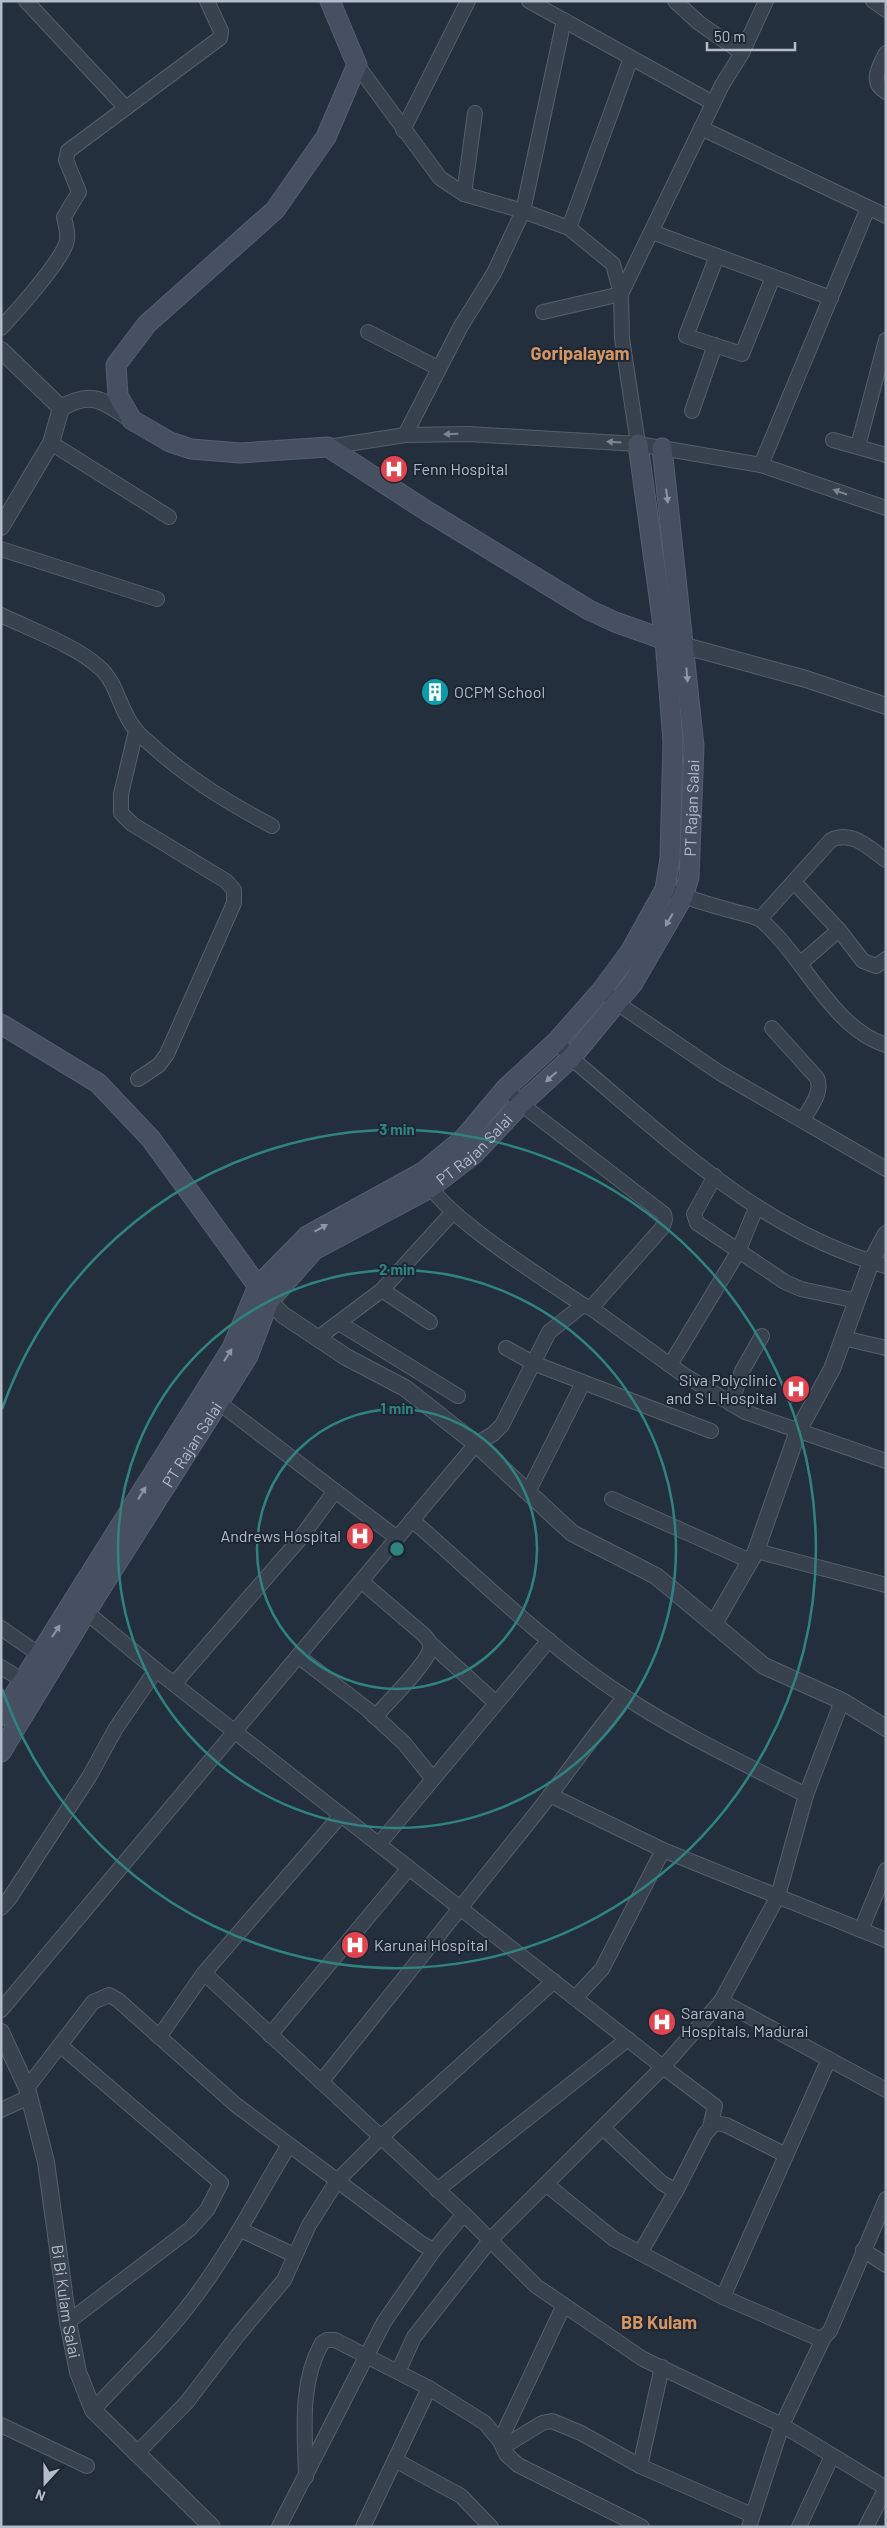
<svg xmlns="http://www.w3.org/2000/svg" width="887" height="2528" font-family="Barlow,sans-serif">
<style>
.lines{fill:none;stroke-linecap:round;stroke-linejoin:round}
.minor-casing{stroke:#565f6c;stroke-width:16}
.tertiary-casing{stroke:#565f6c;stroke-width:18}
.secondary-casing{stroke:#565f6c;stroke-width:21}
.minor{stroke:#38414e;stroke-width:14}
.tertiary{stroke:#38414e;stroke-width:16}
.secondary{stroke:#465061;stroke-width:19}
.oneway{fill:#7c8592}
.oneway2{fill:#8e96a5}
.ring{fill:none;stroke:#308480;stroke-width:2.5}
.labels{text-anchor:middle;stroke-width:4;stroke-linejoin:round;paint-order:stroke}
.poi-label{font-size:16px;fill:#b4bcc9;stroke:#1d2633;text-anchor:start}
.street-label{font-size:16px;fill:#b4bcc9;stroke:#1d2633}
.neighbourhood-label{font-size:18px;font-weight:bold;fill:#d59563;stroke:#1d2633}
.centre{fill:#308480;stroke:#1d2633;stroke-width:2.5}
.ring-label{font-size:15px;text-anchor:middle;font-weight:bold;fill:#308480;stroke:#1d2633;stroke-width:4;stroke-linejoin:round;paint-order:stroke}
</style>
<rect width="100%" height="100%" fill="#242f3e"/>
<g class="lines">
<defs>
<g id="minor">
<path d="M26 1 126 108"/>
<path d="M529 1 713 103"/>
<path d="M675 1 699 23 742 53"/>
<path d="M873 1 886 10"/>
<path d="M886 53C879 67 869 82 886 92"/>
<path d="M357 65 440 178 464 194 523 211 569 228 613 264 621 294 622 338 638 444"/>
<path d="M701 128 886 216"/>
<path d="M403 130 468 1"/>
<path d="M464 194 475 113"/>
<path d="M569 228 631 58"/>
<path d="M652 232 831 298"/>
<path d="M717 256 686 336 742 354 773 277"/>
<path d="M621 294 722 85 742 53 766 1"/>
<path d="M543 312 621 294"/>
<path d="M1 328C17 311 58 265 66 244 69 236 66 226 64 217L79 192 66 160 68 151 220 38 221 31 207 1"/>
<path d="M368 332 438 368"/>
<path d="M692 411 715 345"/>
<path d="M405 435 461 326 494 273 523 211 564 20"/>
<path d="M833 440 886 455"/>
<path d="M51 443 169 517"/>
<path d="M858 446 886 340"/>
<path d="M328 447 405 435 468 434 638 444 761 465 886 508"/>
<path d="M761 465 868 208"/>
<path d="M1 549 157 599"/>
<path d="M1 615C30 629 76 646 99 667 118 683 119 710 135 729 141 737 150 743 157 750 194 782 229 803 272 826"/>
<path d="M136 731 121 794V813L132 824 226 881 234 890V903L167 1054 159 1065 138 1079"/>
<path d="M795 883 839 930 863 961 876 966 886 959"/>
<path d="M665 889C687 898 710 905 733 911 741 914 755 915 762 921 804 957 832 1028 886 1045"/>
<path d="M760 919 831 840C852 830 869 848 886 860"/>
<path d="M801 963 839 930"/>
<path d="M602 990 617 1003 720 1073 886 1169"/>
<path d="M772 1028 817 1078C823 1093 810 1107 803 1120"/>
<path d="M557 1041 571 1058C668 1139 761 1232 886 1266"/>
<path d="M506 1088 521 1104 664 1214 665 1220 662 1228 591 1308"/>
<path d="M715 1176 694 1214 697 1223 785 1282 801 1289 857 1301"/>
<path d="M427 1180C440 1214 549 1282 583 1305L591 1308 681 1373 745 1412 886 1461"/>
<path d="M382 1290 430 1322"/>
<path d="M339 1323 458 1396"/>
<path d="M318 1338 382 1290 453 1212"/>
<path d="M843 1338 886 1348"/>
<path d="M506 1348 533 1363 711 1431"/>
<path d="M670 1365 738 1252 756 1208"/>
<path d="M218 1402 397 1538"/>
<path d="M731 1404 742 1371 762 1336"/>
<path d="M528 1492 583 1383"/>
<path d="M612 1499 750 1561"/>
<path d="M412 1520C481 1580 548 1647 625 1697 683 1735 745 1764 806 1795"/>
<path d="M756 1551 886 1585"/>
<path d="M361 1581 424 1635C427 1639 432 1643 430 1649 427 1664 387 1703 375 1717"/>
<path d="M79 1606 156 1670 663 2067 715 2106 710 2127"/>
<path d="M1 1628 40 1655"/>
<path d="M431 1644 496 1703"/>
<path d="M298 1656 367 1709 404 1743 433 1779"/>
<path d="M1 1667 24 1681"/>
<path d="M174 1684 299 1540 335 1491"/>
<path d="M550 1795 663 1850 886 1940"/>
<path d="M379 1844 549 1640"/>
<path d="M1 1908 9 1899 89 1777 116 1728 156 1670"/>
<path d="M861 1930 886 1870"/>
<path d="M204 1973 464 2214 536 2286 643 2359 782 2425 886 2488"/>
<path d="M575 1998 602 1969 663 1850"/>
<path d="M721 2001 886 2090"/>
<path d="M1 2010 476 1444 493 1434 502 1425 549 1332 583 1305"/>
<path d="M270 2035 409 1868"/>
<path d="M159 2037 204 1973 341 1815"/>
<path d="M61 2046 221 2183 207 2210 190 2229 68 2322"/>
<path d="M321 2082C393 1992 465 1902 537 1812 567 1774 594 1734 625 1697"/>
<path d="M27 2088 93 2002 109 1995 118 2000 236 2105 422 2244 434 2250 464 2214"/>
<path d="M1 2110 29 2097"/>
<path d="M603 2128 662 2183 676 2191"/>
<path d="M547 2185 614 2239 723 2297 817 2338 824 2337 830 2331 886 2199"/>
<path d="M437 2190 628 2039"/>
<path d="M241 2230 294 2255"/>
<path d="M863 2250 886 2265"/>
<path d="M640 2253 676 2191 705 2134 715 2123 726 2125 786 2155"/>
<path d="M723 2297 829 2059"/>
<path d="M398 2372 414 2337 491 2239 663 2067 721 2001 778 1896 806 1795 842 1701"/>
<path d="M93 2410C127 2373 165 2338 195 2297 231 2249 258 2196 289 2145"/>
<path d="M1 2425 87 2466"/>
<path d="M500 2441 564 2305"/>
<path d="M503 2447 542 2423 552 2421 581 2433 640 2466 752 2515"/>
<path d="M136 2454 187 2402 238 2335 284 2280 309 2225 337 2181 381 2137 554 1981"/>
<path d="M395 2460 461 2496 491 2527"/>
<path d="M640 2466 662 2367"/>
<path d="M306 2477C305 2432 299 2383 322 2343L327 2340H335L429 2388 485 2423 500 2441 506 2454 518 2465 642 2527"/>
<path d="M279 2527 384 2322 434 2250"/>
<path d="M363 2527 429 2388"/>
<path d="M749 2527 782 2425 824 2337"/>
<path d="M799 2527 832 2456"/>
<path d="M866 2527 886 2488"/>
</g>
<g id="tertiary">
<path d="M1 350 61 408 51 443 1 527"/>
<path d="M61 408C93 389 105 402 132 420"/>
<path d="M685 646 806 679 886 706"/>
<path d="M269 1301 283 1315 346 1357 405 1388 476 1444 572 1533 656 1576 764 1666 842 1701 886 1728"/>
<path d="M715 1622 756 1551 798 1431 832 1369 871 1262 886 1234"/>
<path id="s1" d="M1 2032 27 2088 46 2162 68 2322 78 2372 93 2410 212 2527"/>
</g>
<g id="secondary">
<path d="M330 1 357 65 326 137 275 210 147 324 116 365 118 396 132 420 170 442 191 449 240 453 328 447 427 511 589 610 615 622 674 643"/>
<path d="M1 1024 98 1083 151 1139 265 1296"/>
<path d="M1 1716 232 1348 258 1286 307 1236 423 1172 464 1138 506 1088 557 1041 602 990 630 952 665 889 670 858 673 741 665 640 638 444"/>
<path id="s2" d="M1 1752 96 1596 248 1356 269 1301 314 1250 430 1188 474 1154 521 1104 571 1058 633 983 683 897 689 877 694 746 662 448"/>
</g>
</defs>
<!-- minor casing -->
<use href="#minor" class="minor-casing"/>
<!-- tertiary casing -->
<use href="#tertiary" class="tertiary-casing"/>
<!-- secondary casing -->
<use href="#secondary" class="secondary-casing"/>
<!-- minor -->
<use href="#minor" class="minor"/>
<!-- tertiary -->
<use href="#tertiary" class="tertiary"/>
<!-- secondary -->
<use href="#secondary" class="secondary"/>
</g>
<!-- one-way arrows -->
<defs><path id="oneway-solid" d="M-6-.8H1V-3.2L6.5 0L1 3.2V.8H-6Z" transform="scale(1.25)"/></defs>
<g class="oneway">
<use href="#oneway-solid" transform="translate(451 434) rotate(179)"/>
<use href="#oneway-solid" transform="translate(614 442) rotate(-176)"/>
<use href="#oneway-solid" transform="translate(840 492) rotate(-161)"/>
</g>
<g class="oneway2">
<use href="#oneway-solid" transform="translate(667 496) rotate(83)"/>
<use href="#oneway-solid" transform="translate(687 675) rotate(85)"/>
<use href="#oneway-solid" transform="translate(669 920) rotate(120)"/>
<use href="#oneway-solid" transform="translate(551 1077) rotate(138)"/>
<use href="#oneway-solid" transform="translate(321 1228) rotate(-29)"/>
<use href="#oneway-solid" transform="translate(228 1355) rotate(-58)"/>
<use href="#oneway-solid" transform="translate(142 1493) rotate(-58)"/>
<use href="#oneway-solid" transform="translate(56 1631) rotate(-57)"/>
</g>
<!-- distance rings -->
<g class="ring">
<circle cx="397" cy="1549" r="140"/>
<circle cx="397" cy="1549" r="279"/>
<path d="M2 1409A419 419 0 1 1 2 1689"/>
</g>
<!-- icons -->
<defs>
<symbol id="hospital-disc" viewBox="-11 -11 22 22"><circle r="9.5" fill="#e0444e" stroke="#1d2633"/><path d="M-5-5h3v3.5h4V-5h3V5h-3V1.5h-4V5h-3Z" fill="#fff"/></symbol>
<symbol id="building-disc" viewBox="-11 -11 22 22"><circle r="9.5" fill="#0f9aa8" stroke="#1d2633"/><path d="M-4-6H4V6H1V3H-1V6H-4ZM-2.5-4.3h1.7v1.8h-1.7ZM.8-4.3h1.7v1.8H.8ZM-2.5-1h1.7V.8h-1.7ZM.8-1h1.7V.8H.8Z" fill="#fff"/></symbol>
</defs>
<g fill-rule="evenodd">
<use href="#hospital-disc" x="378" y="453" width="32" height="32"/>
<use href="#building-disc" x="419" y="676" width="32" height="32"/>
<use href="#hospital-disc" x="780" y="1373" width="32" height="32"/>
<use href="#hospital-disc" x="344" y="1520" width="32" height="32"/>
<use href="#hospital-disc" x="339" y="1929" width="32" height="32"/>
<use href="#hospital-disc" x="646" y="2006" width="32" height="32"/>
</g>
<g class="labels">
<!-- poi labels -->
<g class="poi-label">
<text x="413" y="475">Fenn Hospital</text>
<text x="454" y="698">OCPM School</text>
<text x="777" y="1386" text-anchor="end">Siva Polyclinic<tspan x="777" dy="18">and S L Hospital</tspan></text>
<text x="341" y="1542" text-anchor="end">Andrews Hospital</text>
<text x="374" y="1951">Karunai Hospital</text>
<text x="681" y="2019">Saravana<tspan x="681" dy="18">Hospitals, Madurai</tspan></text>
</g>
<!-- street labels -->
<g class="street-label">
<text dy="6" stroke="none"><textPath href="#s2" startOffset="1204">PT Rajan Salai</textPath></text>
<text dy="6" stroke="none"><textPath href="#s2" startOffset="784">PT Rajan Salai</textPath></text>
<text dy="6" stroke="none"><textPath href="#s2" startOffset="362">PT Rajan Salai</textPath></text>
<text dy="6" stroke="none"><textPath href="#s1" startOffset="279">Bi Bi Kulam Salai</textPath></text>
</g>
<!-- neighbourhood labels -->
<g class="neighbourhood-label">
<text x="580" y="360">Goripalayam</text>
<text x="659" y="2329">BB Kulam</text>
</g>
</g>
<circle cx="397" cy="1549" r="8" class="centre"/>
<g class="ring-label">
<text x="397" y="1135">3 min</text>
<text x="397" y="1275">2 min</text>
<text x="397" y="1414">1 min</text>
</g>
<!-- border -->
<rect width="887" height="2528" fill="none" stroke="#b4bcc9" stroke-width="5"/>
<!-- north arrow -->
<g transform="translate(45 2483) rotate(201)" stroke="#1d2633" stroke-width="4" paint-order="stroke">
<path d="M0-4L9 19L0 12L-9 19Z" fill="#b4bcc9"/>
<text y="-8" font-size="14" font-weight="bold" text-anchor="middle" fill="#b4bcc9">N</text>
</g>
<!-- scale -->
<path d="M707 42v8h88v-8" fill="none" stroke="#b4bcc9" stroke-width="2.5"/>
<text x="714" y="42" font-size="15" fill="#b4bcc9" stroke="#1d2633" stroke-width="4" paint-order="stroke">50 m</text>
</svg>
